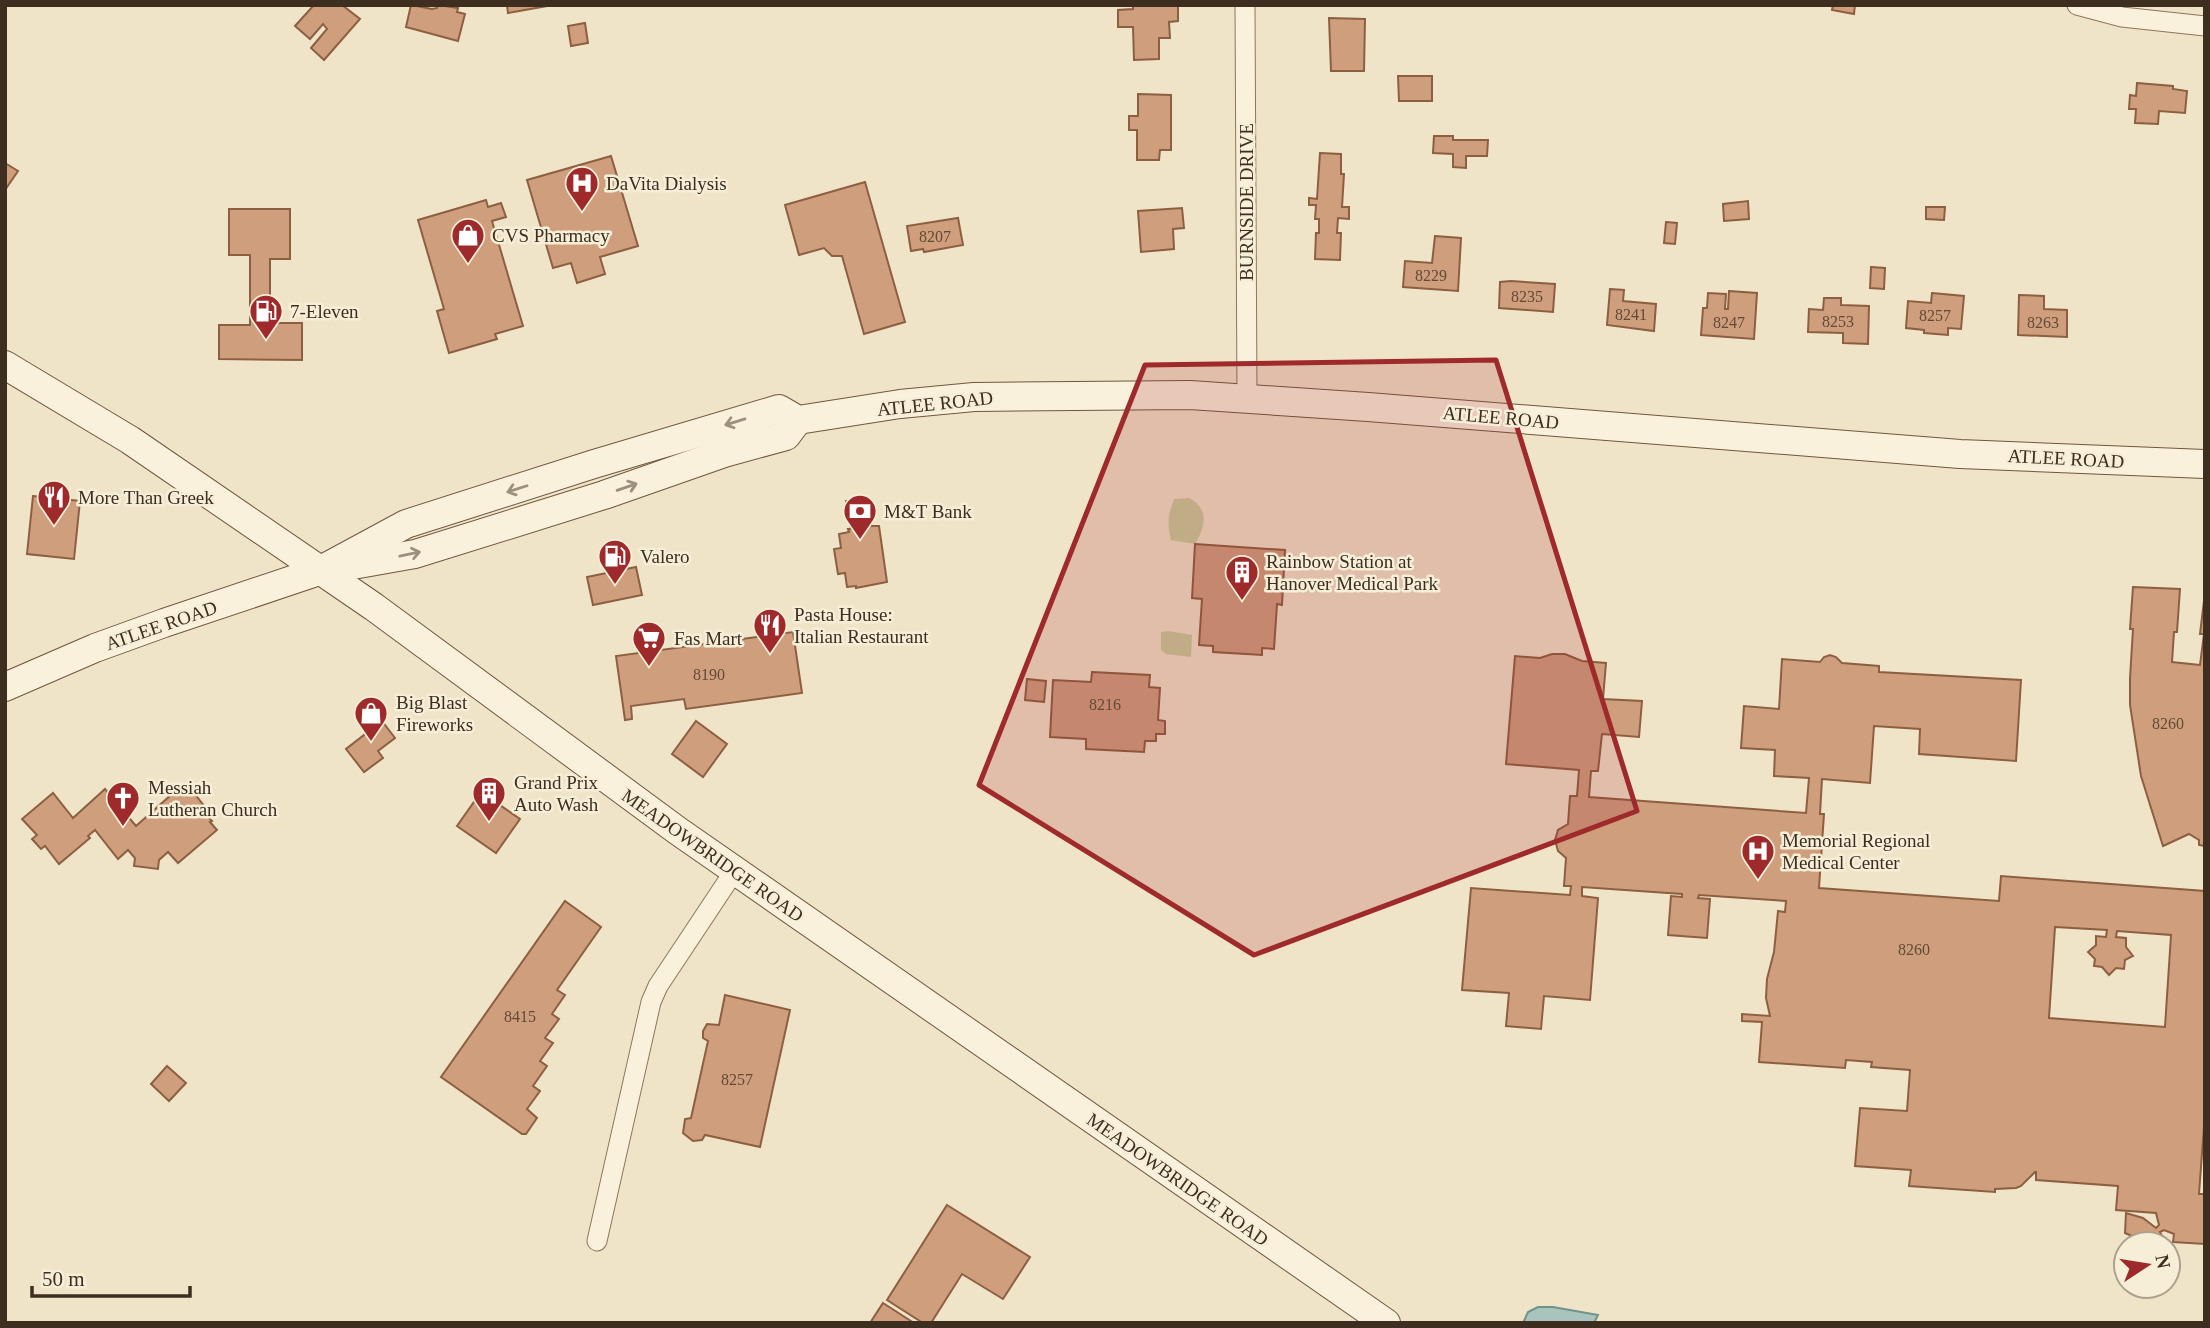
<svg xmlns="http://www.w3.org/2000/svg" width="2210" height="1328" font-family="Georgia,serif">
<style>
.green{fill:#c9cf9b}
.water{fill:#a9c4bc;stroke:#6f938a;stroke-width:2}
.building{fill:#cf9f7d;stroke:#8d5f41;stroke-width:2;fill-rule:evenodd}
.lines{fill:none;stroke-linecap:round;stroke-linejoin:round}
.minor-casing{stroke:#8d765c;stroke-width:21}
.secondary-casing{stroke:#6f573f;stroke-width:30}
.minor{stroke:#faf1dc;stroke-width:19}
.secondary{stroke:#faf1dc;stroke-width:28}
.oneway{stroke:#9c907e}
.marked{fill:#9e2a2b;fill-opacity:0.2;stroke:#9e2a2b;stroke-width:5;stroke-linejoin:round}
.labels{text-anchor:middle;stroke-width:5;stroke-linejoin:round;paint-order:stroke}
.number-label{font-size:16px;fill:#624a37}
.poi-label{font-size:19px;fill:#3d2e20;stroke:#f7eed8;text-anchor:start}
.street-label{font-size:19px;fill:#3d2e20;stroke:#f7eed8}
</style>
<rect width="100%" height="100%" fill="#f0e4c8"/>
<!-- green -->
<g class="green">
<path d="M1189 498C1210 509 1205 527 1195 544L1171 540C1167 525 1168 514 1174 499Z"/>
<path d="M1168 631 1192 635 1191 657 1166 654 1161 650V632Z"/>
</g>
<!-- water -->
<path class="water" d="M1538 1307H1553L1598 1315 1594 1323H1523L1528 1312Z"/>
<!-- building -->
<g class="building">
<path d="M314 5H342L360 19 324 60 311 48 327 29 323 24 310 39 295 26Z"/>
<path d="M411 5 432 9 437 8 438 5 458 8 457 12 465 14 458 41 406 27Z"/>
<path d="M507 5H553L508 13Z"/>
<path d="M1133 5 1178 6V21L1169 22 1170 38H1159V59L1134 60 1133 27H1118V10L1133 9Z"/>
<path d="M1833 5H1855L1854 14 1832 10Z"/>
<path d="M1329 18 1365 19 1364 71H1331Z"/>
<path d="M585 23 588 43 571 46 568 26Z"/>
<path d="M1398 76H1432V101H1399Z"/>
<path d="M2137 83 2173 86V89L2187 91 2185 113 2159 111 2158 124 2135 123 2136 109H2129L2130 95 2136 96Z"/>
<path d="M1138 94 1171 95V150H1160L1159 160H1137V130H1129V116H1138Z"/>
<path d="M1434 136H1453V140H1488L1487 156H1466V168L1453 167V154L1433 153Z"/>
<path d="M1320 153 1341 154V174H1344L1342 207H1349V219L1338 218 1337 233H1341L1340 260 1315 259 1316 233H1319V219H1315L1316 205H1309V198L1317 199Z"/>
<path d="M611 156 638 246 600 257 605 274 577 283 571 263 553 268 527 180Z"/>
<path d="M5 163 18 171 5 190Z"/>
<path d="M865 182 905 322 864 334 842 256H832L824 248 799 255 785 205Z"/>
<path d="M486 200 488 207 501 203 506 217 492 221 523 326 495 334 497 339 449 353 437 311 444 309 418 220Z"/>
<path d="M1748 201 1749 219 1724 221 1723 204Z"/>
<path d="M1926 207H1945L1944 220 1926 219Z"/>
<path d="M1182 208 1184 228 1173 229 1174 249 1141 252 1138 211Z"/>
<path d="M229 209H290V259H270V323H302V360L219 359V325H250V255H229Z"/>
<path d="M958 218 963 245 924 252 923 249 911 251 907 226Z"/>
<path d="M1666 222 1677 223 1675 244 1664 243Z"/>
<path d="M1435 236 1461 238 1458 291 1403 287 1405 261 1432 263Z"/>
<path d="M1871 267 1885 268 1884 289 1870 288Z"/>
<path d="M1511 281 1555 284 1553 312 1499 308 1500 282Z"/>
<path d="M1610 289 1624 290 1623 301 1656 304 1654 331 1607 325Z"/>
<path d="M1729 291 1757 293 1754 339 1701 335 1703 308H1707L1708 293 1726 294 1725 309H1728Z"/>
<path d="M1932 293 1964 296 1961 329 1948 328V335L1924 333V330L1906 328 1908 301 1931 303Z"/>
<path d="M2019 295 2044 296V309L2067 310V337L2018 335Z"/>
<path d="M1824 298H1841V305L1869 306 1868 344 1843 343V333L1808 332 1809 309 1823 310Z"/>
<path d="M33 496 80 501 74 559 27 554Z"/>
<path d="M861 499 865 526H879L887 582 856 588V586L847 587 845 573 838 574 834 549 841 548 839 534 849 532 848 529H851L846 501Z"/>
<path d="M1195 544 1285 550 1282 605 1277 604 1274 649 1262 648V655L1213 652V646L1199 645 1202 599 1192 598Z"/>
<path d="M636 567 642 595 593 605 587 577Z"/>
<path d="M2133 587 2180 589 2177 632H2174L2172 662 2200 665 2204 634H2200L2205 592V846L2199 845V840L2189 834 2163 846 2141 776 2130 705V678L2133 629H2130Z"/>
<path d="M793 632 802 693 686 709 684 699 631 706 632 719 625 720 616 656Z"/>
<path d="M1552 654H1565L1582 661 1606 663 1603 699 1642 701 1639 737 1602 734 1598 771H1591L1589 797 1806 813 1809 778 1774 776 1775 750 1741 748 1744 706 1779 709 1782 659 1820 662 1824 657 1830 655 1836 657 1842 663 1879 666V672L2021 680 2016 761 1919 754 1920 729 1874 726 1870 783 1822 779 1820 814H1824L1819 888 1999 901 2001 876 2205 891V1113L2199 1194H2205V1244L2173 1242 2174 1234 2164 1230 2160 1232 2166 1244H2143L2137 1238 2125 1233 2126 1213 2143 1218 2156 1228 2159 1225 2156 1213 2116 1210 2118 1186 2036 1180V1172H2035L2021 1186 2016 1188 1995 1189V1192L1909 1186 1911 1170 1855 1166 1860 1108 1907 1111 1910 1070 1871 1067 1872 1062 1846 1060 1845 1068 1759 1062 1762 1022 1742 1021V1014L1770 1016 1766 998 1767 979 1774 952 1778 911 1785 912 1786 901 1699 895 1698 898 1710 899 1707 938 1668 935 1671 896 1682 897V894L1582 887V896L1598 898 1590 1000 1544 996 1541 1029 1506 1026 1509 993 1462 990 1471 888 1570 895 1571 886H1564L1566 858 1558 851 1555 840 1558 830 1568 824 1570 796H1577L1579 770 1506 764 1515 656 1540 658ZM2055 927 2107 930 2106 937 2096 936V945L2088 952 2095 959 2094 966 2102 967 2109 975 2116 968 2124 969 2125 960 2133 956 2126 947V938L2116 937 2117 931 2171 935 2165 1027 2049 1018Z"/>
<path d="M1092 672 1150 675 1149 687 1160 688 1158 720 1165 721V734H1156V741H1145L1144 752 1086 749V739L1050 737 1053 680 1091 682Z"/>
<path d="M1027 679 1046 681 1044 702 1025 700Z"/>
<path d="M382 721 395 738 378 751 383 758 364 772 346 749Z"/>
<path d="M696 721 727 744 703 777 672 754Z"/>
<path d="M180 787 187 795 194 793 212 816 209 818 212 821 210 822 217 830 178 863 168 852 159 860 158 869 134 866 135 858 128 850 118 859 95 830 88 836 90 838 59 864 45 846 41 849 32 839 37 835 22 819 53 793 73 818 105 789 136 826Z"/>
<path d="M481 792 520 819 496 853 457 826Z"/>
<path d="M565 901 601 927 557 990 565 995 552 1014 559 1019 545 1038 553 1043 540 1061 547 1066 533 1086 540 1091 527 1109 537 1118 526 1134H522L441 1077Z"/>
<path d="M725 995 790 1010 760 1147 705 1135 702 1140 693 1141 683 1133 685 1119 691 1118 708 1041 703 1038V1031L707 1024 719 1025Z"/>
<path d="M167 1066 186 1083 169 1101 151 1084Z"/>
<path d="M947 1205 1030 1257 1003 1299 962 1274 931 1323H923L887 1300Z"/>
<path d="M883 1303 914 1323H870Z"/>
</g>
<g class="lines">
<defs>
<g id="minor">
<path d="M1245 5 1247 399"/>
<path d="M2077 5 2122 17 2205 26"/>
<path d="M597 1241 651 1002 658 986 735 870"/>
</g>
<g id="secondary">
<path d="M5 365 130 440 374 607 678 831 1386 1323"/>
<path d="M319 571 406 524 594 464 779 409 798 420 900 404 974 397 1190 395 1368 407 1960 454 2205 464"/>
<path d="M5 687 95 648 164 623 319 571 415 554 604 495 724 453 786 436 798 420"/>
</g>
</defs>
<!-- minor casing -->
<use href="#minor" class="minor-casing"/>
<!-- secondary casing -->
<use href="#secondary" class="secondary-casing"/>
<!-- minor -->
<use href="#minor" class="minor"/>
<!-- secondary -->
<use href="#secondary" class="secondary"/>
</g>
<!-- one-way arrows -->
<defs><path id="oneway-shaft" d="M-6 0H5M1.5-3L5.5 0L1.5 3" fill="none" stroke-width="1.6" stroke-linecap="round" stroke-linejoin="round" transform="scale(1.75)"/></defs>
<g class="oneway">
<use href="#oneway-shaft" transform="translate(735 422) rotate(163)"/>
<use href="#oneway-shaft" transform="translate(627 487) rotate(-19)"/>
<use href="#oneway-shaft" transform="translate(517 489) rotate(162)"/>
<use href="#oneway-shaft" transform="translate(410 554) rotate(-12)"/>
</g>
<!-- marked area -->
<path class="marked" d="M1496 360 1637 811 1254 955 979 785 1145 365Z"/>
<!-- icons -->
<defs>
<symbol id="hospital-pin" viewBox="-11 -11 22 30"><path d="M0 17L-7.5 6A9.5 9.5 0 1 1 7.5 6Z" fill="#9e2a2b" stroke="#f7eed8"/><path d="M-5-5h3v3.5h4V-5h3V5h-3V1.5h-4V5h-3Z" fill="#fff"/></symbol>
<symbol id="shop-pin" viewBox="-11 -11 22 30"><path d="M0 17L-7.5 6A9.5 9.5 0 1 1 7.5 6Z" fill="#9e2a2b" stroke="#f7eed8"/><path d="M-5-2.5h2.3a2.7 3.5 0 0 1 5.4 0H5L5.5 6h-11ZM-1.5-2.5h3a1.5 2.3 0 0 0-3 0Z" fill="#fff"/></symbol>
<symbol id="fuel-pin" viewBox="-11 -11 22 30"><path d="M0 17L-7.5 6A9.5 9.5 0 1 1 7.5 6Z" fill="#9e2a2b" stroke="#f7eed8"/><path d="M-5.5-6h7V0h2V4h1.3V-2.5L3-4.5l.8-.8L6-3V5H2.5V1h-1V6h-7ZM-4.2-4.7v3.2H.2V-4.7Z" fill="#fff"/></symbol>
<symbol id="restaurant-pin" viewBox="-11 -11 22 30"><path d="M0 17L-7.5 6A9.5 9.5 0 1 1 7.5 6Z" fill="#9e2a2b" stroke="#f7eed8"/><path d="M-5-6h1v4h1v-4h1v4h1v-4h1v5L-1.5 .5V6h-2V.5L-5-1ZM5-6V6H3V1.5H1.5Q1.5-4 5-6Z" fill="#fff"/></symbol>
<symbol id="bank-pin" viewBox="-11 -11 22 30"><path d="M0 17L-7.5 6A9.5 9.5 0 1 1 7.5 6Z" fill="#9e2a2b" stroke="#f7eed8"/><path d="M-6-4H6V4H-6ZM0-2.3a2.3 2.3 0 1 0 0 4.6a2.3 2.3 0 1 0 0-4.6Z" fill="#fff"/></symbol>
<symbol id="building-pin" viewBox="-11 -11 22 30"><path d="M0 17L-7.5 6A9.5 9.5 0 1 1 7.5 6Z" fill="#9e2a2b" stroke="#f7eed8"/><path d="M-4-6H4V6H1V3H-1V6H-4ZM-2.5-4.3h1.7v1.8h-1.7ZM.8-4.3h1.7v1.8H.8ZM-2.5-1h1.7V.8h-1.7ZM.8-1h1.7V.8H.8Z" fill="#fff"/></symbol>
<symbol id="supermarket-pin" viewBox="-11 -11 22 30"><path d="M0 17L-7.5 6A9.5 9.5 0 1 1 7.5 6Z" fill="#9e2a2b" stroke="#f7eed8"/><path d="M-6-5.5h2.5l.6 2H6L4.5 2H-2.5L-4.4-4H-6ZM-1.5 3.2a1.3 1.3 0 1 0 .1 0ZM3 3.2a1.3 1.3 0 1 0 .1 0Z" fill="#fff"/></symbol>
<symbol id="church-pin" viewBox="-11 -11 22 30"><path d="M0 17L-7.5 6A9.5 9.5 0 1 1 7.5 6Z" fill="#9e2a2b" stroke="#f7eed8"/><path d="M-1.2-6h2.4v3.5h3.3v2.4h-3.3V6h-2.4V-.1h-3.3v-2.4h3.3Z" fill="#fff"/></symbol>
</defs>
<g fill-rule="evenodd">
<use href="#hospital-pin" x="563" y="164" width="38" height="52"/>
<use href="#shop-pin" x="449" y="216" width="38" height="52"/>
<use href="#fuel-pin" x="247" y="292" width="38" height="52"/>
<use href="#restaurant-pin" x="35" y="478" width="38" height="52"/>
<use href="#bank-pin" x="841" y="492" width="38" height="52"/>
<use href="#fuel-pin" x="596" y="537" width="38" height="52"/>
<use href="#building-pin" x="1223" y="553" width="38" height="52"/>
<use href="#restaurant-pin" x="751" y="606" width="38" height="52"/>
<use href="#supermarket-pin" x="630" y="619" width="38" height="52"/>
<use href="#shop-pin" x="352" y="694" width="38" height="52"/>
<use href="#building-pin" x="470" y="774" width="38" height="52"/>
<use href="#church-pin" x="104" y="779" width="38" height="52"/>
<use href="#hospital-pin" x="1739" y="832" width="38" height="52"/>
</g>
<g class="labels">
<!-- number labels -->
<g class="number-label">
<text x="935" y="242">8207</text>
<text x="1431" y="281">8229</text>
<text x="1527" y="302">8235</text>
<text x="1631" y="320">8241</text>
<text x="1935" y="321">8257</text>
<text x="1838" y="327">8253</text>
<text x="1729" y="328">8247</text>
<text x="2043" y="328">8263</text>
<text x="709" y="680">8190</text>
<text x="1105" y="710">8216</text>
<text x="2168" y="729">8260</text>
<text x="1914" y="955">8260</text>
<text x="520" y="1022">8415</text>
<text x="737" y="1085">8257</text>
</g>
<!-- poi labels -->
<g class="poi-label">
<text x="606" y="190">DaVita Dialysis</text>
<text x="492" y="242">CVS Pharmacy</text>
<text x="290" y="318">7-Eleven</text>
<text x="78" y="504">More Than Greek</text>
<text x="884" y="518">M&amp;T Bank</text>
<text x="640" y="563">Valero</text>
<text x="1266" y="568">Rainbow Station at<tspan x="1266" dy="22">Hanover Medical Park</tspan></text>
<text x="794" y="621">Pasta House:<tspan x="794" dy="22">Italian Restaurant</tspan></text>
<text x="674" y="645">Fas Mart</text>
<text x="396" y="709">Big Blast<tspan x="396" dy="22">Fireworks</tspan></text>
<text x="514" y="789">Grand Prix<tspan x="514" dy="22">Auto Wash</tspan></text>
<text x="148" y="794">Messiah<tspan x="148" dy="22">Lutheran Church</tspan></text>
<text x="1782" y="847">Memorial Regional<tspan x="1782" dy="22">Medical Center</tspan></text>
</g>
<!-- street labels -->
<g class="street-label">
<text transform="translate(1246 202) rotate(-90)" y="7">BURNSIDE DRIVE</text>
<text transform="translate(935 403) rotate(-6)" y="7">ATLEE ROAD</text>
<text transform="translate(1501 417) rotate(5)" y="7">ATLEE ROAD</text>
<text transform="translate(2066 458) rotate(3)" y="7">ATLEE ROAD</text>
<text transform="translate(161 625) rotate(-19)" y="7">ATLEE ROAD</text>
<text transform="translate(713 855) rotate(35)" y="7">MEADOWBRIDGE ROAD</text>
<text transform="translate(1178 1179) rotate(35)" y="7">MEADOWBRIDGE ROAD</text>
</g>
</g>
<!-- border -->
<rect width="2210" height="1328" fill="none" stroke="#3d2e20" stroke-width="14"/>
<!-- north arrow -->
<g transform="translate(2147 1265) rotate(78)"><circle r="33" fill="#f7eed8" stroke="#ada18e" stroke-width="2"/>
<path d="M0-5L12 26L0 18L-12 26Z" fill="#9e2a2b"/>
<text y="-10" font-size="19" font-weight="bold" text-anchor="middle" fill="#3d2e20">N</text>
</g>
<!-- scale -->
<path d="M32 1286v10h158v-10" fill="none" stroke="#3d2e20" stroke-width="3.5"/>
<text x="42" y="1286" font-size="21" fill="#3d2e20" stroke="#f7eed8" stroke-width="5" paint-order="stroke">50 m</text>
</svg>
